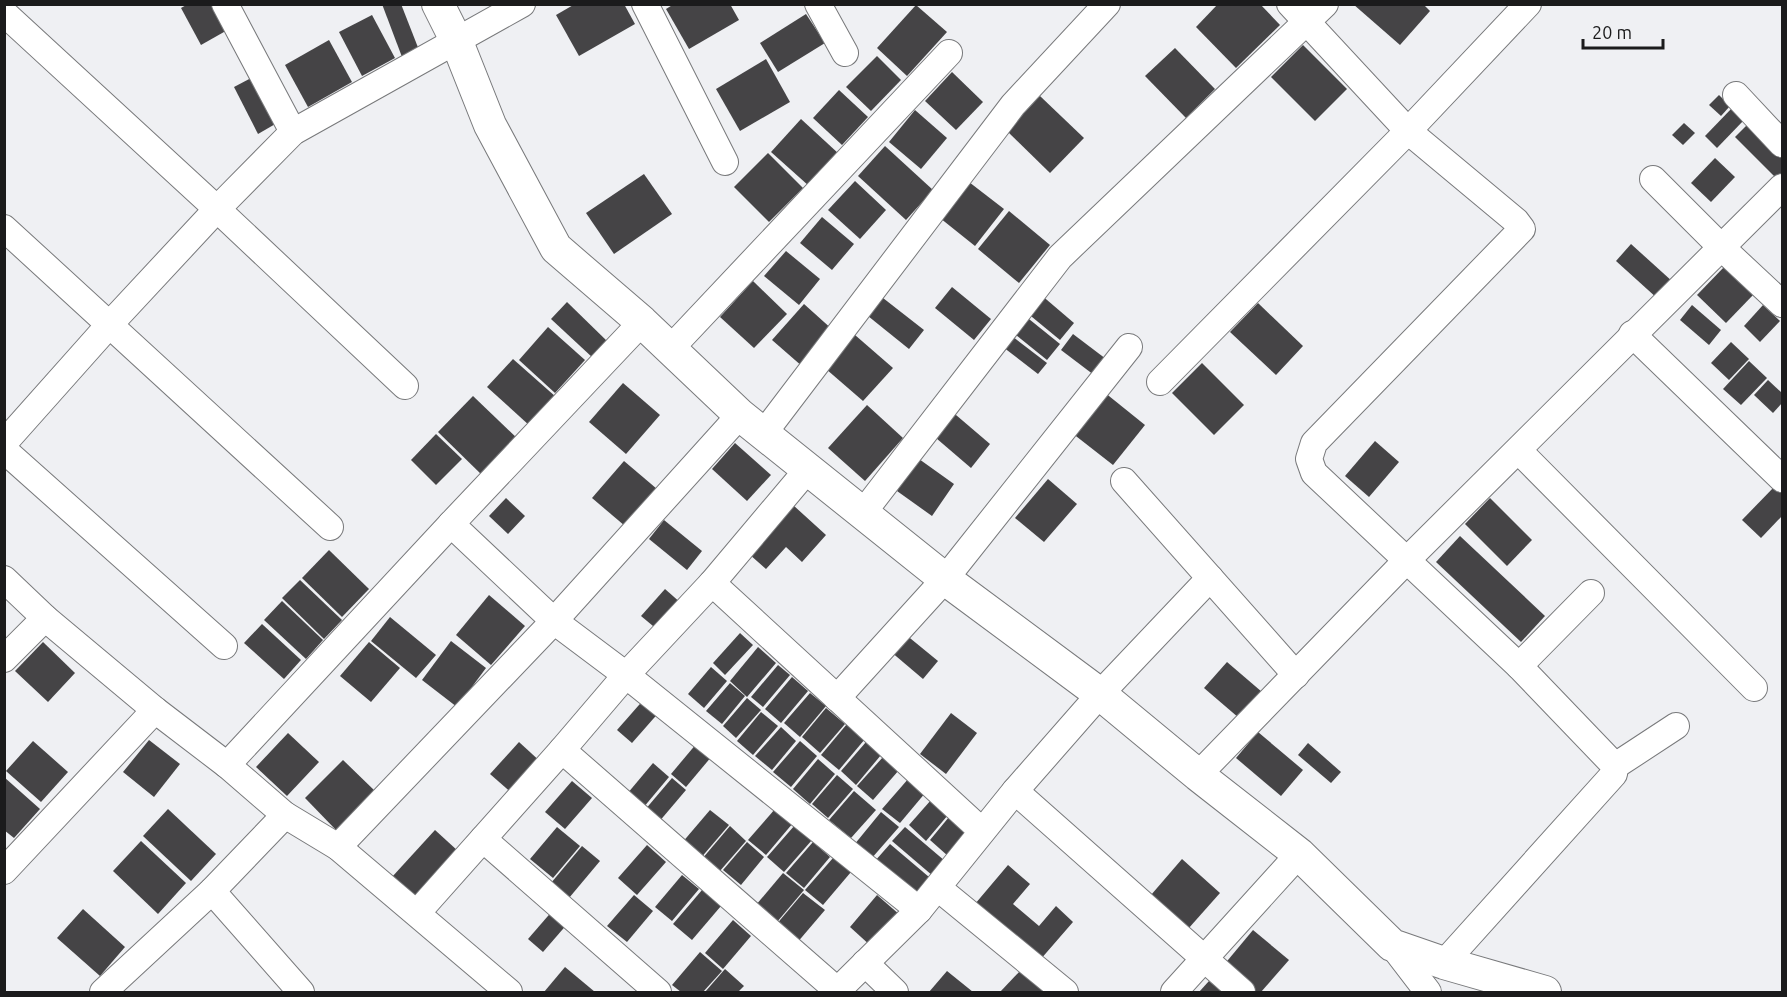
<svg xmlns="http://www.w3.org/2000/svg" width="1787" height="997" font-family="Ubuntu,sans-serif">
<style>
.building{fill:#454446}
.lines{fill:none;stroke-linecap:round;stroke-linejoin:round}
.minor-casing{stroke:#78797b;stroke-width:28}
.tertiary-casing{stroke:#78797b;stroke-width:34}
.minor{stroke:#fff;stroke-width:26}
.tertiary{stroke:#fff;stroke-width:32}
</style>
<rect width="100%" height="100%" fill="#eff0f3"/>
<!-- building -->
<g class="building">
<path d="M188 4H218L231 28 201 45 181 8Z"/>
<path d="M382 4H401L419 50 402 57Z"/>
<path d="M575 4H624L635 24 579 56 556 15Z"/>
<path d="M674 4H730L739 20 689 49 666 9Z"/>
<path d="M1218 4H1260L1280 25 1236 68 1196 27Z"/>
<path d="M1353 4H1423L1430 11 1400 45Z"/>
<path d="M916 5 947 32 907 76 877 48Z"/>
<path d="M806 14 825 43 778 72 760 43Z"/>
<path d="M372 15 395 58 362 76 339 32Z"/>
<path d="M329 40 352 82 308 107 285 65Z"/>
<path d="M1303 45 1347 89 1315 121 1271 77Z"/>
<path d="M1175 48 1215 89 1186 118 1145 76Z"/>
<path d="M877 56 901 80 871 111 846 87Z"/>
<path d="M766 59 790 102 740 131 716 89Z"/>
<path d="M952 72 983 102 956 130 925 101Z"/>
<path d="M253 77 277 123 258 134 234 87Z"/>
<path d="M839 90 868 117 842 145 813 118Z"/>
<path d="M1719 95 1730 106 1721 116 1709 105Z"/>
<path d="M1040 96 1084 138 1050 173 1007 131Z"/>
<path d="M1732 108 1744 120 1717 148 1705 136Z"/>
<path d="M915 110 947 138 921 169 889 142Z"/>
<path d="M801 119 839 154 809 186 771 152Z"/>
<path d="M1750 122 1782 156V176L1778 180 1735 137Z"/>
<path d="M1684 123 1695 133 1683 145 1672 135Z"/>
<path d="M885 146 933 190 906 220 858 176Z"/>
<path d="M768 153 803 188 769 222 734 187Z"/>
<path d="M1715 158 1735 177 1711 202 1691 183Z"/>
<path d="M644 174 672 214 614 254 586 213Z"/>
<path d="M855 181 886 210 860 239 828 210Z"/>
<path d="M969 182 1004 209 975 246 940 218Z"/>
<path d="M1009 211 1050 245 1019 283 978 249Z"/>
<path d="M822 217 854 244 832 270 800 243Z"/>
<path d="M1631 244 1673 282 1658 299 1616 261Z"/>
<path d="M786 251 820 279 799 305 764 276Z"/>
<path d="M1725 266 1754 294 1726 323 1697 295Z"/>
<path d="M753 281 787 314 754 348 720 317Z"/>
<path d="M952 287 991 319 974 340 935 308Z"/>
<path d="M1040 294 1074 323 1060 340 1026 312Z"/>
<path d="M883 298 924 330 909 349 868 316Z"/>
<path d="M567 302 608 342 593 358 551 319Z"/>
<path d="M1258 303 1303 346 1276 375 1230 332Z"/>
<path d="M804 304 834 331 803 367 772 340Z"/>
<path d="M1692 305 1721 330 1709 345 1680 320Z"/>
<path d="M1763 305 1780 321 1760 342 1744 326Z"/>
<path d="M1024 315 1060 344 1047 360 1011 331Z"/>
<path d="M548 327 585 360 555 393 519 360Z"/>
<path d="M1008 333 1047 363 1038 374 999 344Z"/>
<path d="M1073 334 1106 359 1094 375 1061 350Z"/>
<path d="M855 335 893 368 863 401 826 369Z"/>
<path d="M1731 342 1749 359 1729 380 1711 363Z"/>
<path d="M513 359 556 397 530 426 487 387Z"/>
<path d="M1749 361 1767 378 1741 405 1723 389Z"/>
<path d="M1202 363 1244 405 1214 435 1172 393Z"/>
<path d="M1768 380 1782 393V403L1773 413 1754 395Z"/>
<path d="M623 383 660 415 626 454 589 422Z"/>
<path d="M1104 392 1145 425 1113 465 1072 433Z"/>
<path d="M473 396 520 441 485 478 438 432Z"/>
<path d="M867 405 903 438 865 481 828 448Z"/>
<path d="M949 409 990 444 971 468 929 432Z"/>
<path d="M436 434 462 459 436 485 411 460Z"/>
<path d="M1375 441 1399 462 1369 497 1345 476Z"/>
<path d="M735 443 771 475 747 501 712 469Z"/>
<path d="M919 459 954 484 932 516 897 491Z"/>
<path d="M624 461 657 489 625 526 592 498Z"/>
<path d="M1048 479 1077 504 1044 542 1015 518Z"/>
<path d="M1775 486 1782 493V516L1761 538 1742 520Z"/>
<path d="M506 498 525 516 508 534 489 516Z"/>
<path d="M1490 498 1532 540 1507 566 1465 524Z"/>
<path d="M793 505 826 535 802 562 786 547 766 569 749 554Z"/>
<path d="M664 520 702 551 687 570 649 539Z"/>
<path d="M1460 536 1545 616 1521 642 1436 562Z"/>
<path d="M329 550 369 589 342 617 302 578Z"/>
<path d="M300 580 342 620 324 639 282 598Z"/>
<path d="M665 589 682 604 659 631 641 616Z"/>
<path d="M489 595 525 626 491 665 456 635Z"/>
<path d="M282 601 323 640 306 659 264 620Z"/>
<path d="M390 617 436 655 416 678 371 641Z"/>
<path d="M262 624 301 660 284 679 244 643Z"/>
<path d="M740 633 753 645 725 675 713 663Z"/>
<path d="M905 634 938 661 923 679 890 651Z"/>
<path d="M451 641 486 668 457 707 422 680Z"/>
<path d="M43 642 75 673 48 702 15 671Z"/>
<path d="M369 642 400 668 371 702 340 676Z"/>
<path d="M758 647 776 663 747 697 730 681Z"/>
<path d="M1227 662 1262 692 1239 718 1204 688Z"/>
<path d="M778 665 790 675 763 707 751 697Z"/>
<path d="M711 667 727 681 704 708 688 694Z"/>
<path d="M792 677 808 691 781 723 765 709Z"/>
<path d="M730 683 745 696 722 724 706 711Z"/>
<path d="M810 693 826 706 800 737 784 723Z"/>
<path d="M646 697 661 710 632 743 617 730Z"/>
<path d="M747 698 761 710 736 738 723 726Z"/>
<path d="M826 708 845 724 820 753 802 737Z"/>
<path d="M761 712 778 726 753 755 737 741Z"/>
<path d="M951 713 977 733 946 774 920 754Z"/>
<path d="M847 724 865 739 839 770 821 755Z"/>
<path d="M781 727 796 741 772 770 755 756Z"/>
<path d="M1258 732 1303 770 1281 796 1236 758Z"/>
<path d="M288 733 319 762 287 796 256 767Z"/>
<path d="M149 740 180 764 154 797 123 772Z"/>
<path d="M33 741 68 772 41 802 6 771Z"/>
<path d="M800 741 817 756 791 787 773 772Z"/>
<path d="M519 742 543 764 514 795 490 774Z"/>
<path d="M866 742 881 755 856 785 841 771Z"/>
<path d="M697 743 712 756 686 787 671 774Z"/>
<path d="M1308 743 1341 772 1331 783 1298 755Z"/>
<path d="M883 757 899 770 873 800 857 786Z"/>
<path d="M818 759 835 774 810 804 793 789Z"/>
<path d="M343 760 375 791 336 830 305 798Z"/>
<path d="M653 763 669 777 643 808 627 794Z"/>
<path d="M837 775 853 789 828 818 812 804Z"/>
<path d="M4 777 40 809 14 838 4 830Z"/>
<path d="M672 778 686 790 658 823 644 811Z"/>
<path d="M909 778 926 792 900 823 882 809Z"/>
<path d="M572 781 592 798 565 829 545 812Z"/>
<path d="M854 791 876 810 851 838 829 820Z"/>
<path d="M931 800 948 815 926 841 909 825Z"/>
<path d="M168 809 216 854 191 881 143 836Z"/>
<path d="M775 809 793 823 766 855 748 840Z"/>
<path d="M710 810 729 825 700 859 681 844Z"/>
<path d="M881 812 899 827 871 859 854 845Z"/>
<path d="M949 817 967 833 948 856 930 840Z"/>
<path d="M795 825 812 840 784 872 767 857Z"/>
<path d="M730 826 746 841 719 872 702 859Z"/>
<path d="M557 827 580 846 553 878 530 859Z"/>
<path d="M905 827 945 861 933 876 892 841Z"/>
<path d="M435 830 458 851 415 898 392 877Z"/>
<path d="M141 841 186 883 158 914 113 871Z"/>
<path d="M747 842 764 857 741 885 723 870Z"/>
<path d="M813 842 830 857 804 888 786 873Z"/>
<path d="M890 844 929 877 914 895 875 861Z"/>
<path d="M647 845 666 862 637 895 618 878Z"/>
<path d="M582 846 600 861 569 898 551 883Z"/>
<path d="M833 858 851 872 823 905 805 890Z"/>
<path d="M1182 859 1220 893 1188 929 1151 895Z"/>
<path d="M1008 865 1030 884 1013 904 1039 926 1056 906 1073 922 1040 960 975 904Z"/>
<path d="M783 873 804 890 777 922 756 905Z"/>
<path d="M682 875 699 889 672 921 655 907Z"/>
<path d="M702 890 721 906 692 940 673 924Z"/>
<path d="M803 893 825 910 796 944 775 926Z"/>
<path d="M634 895 653 911 627 942 607 926Z"/>
<path d="M877 895 900 915 872 947 850 927Z"/>
<path d="M83 909 125 947 100 976 57 938Z"/>
<path d="M554 909 569 922 543 952 528 939Z"/>
<path d="M733 920 751 936 723 969 705 953Z"/>
<path d="M1253 930 1289 960 1261 992H1253L1223 966Z"/>
<path d="M700 952 722 971 703 992H681L672 985Z"/>
<path d="M565 967 595 992H544Z"/>
<path d="M725 969 744 986 738 992H705Z"/>
<path d="M947 971 973 992H929Z"/>
<path d="M1020 971 1044 992H1000Z"/>
<path d="M1209 981 1222 992H1199Z"/>
</g>
<g class="lines">
<defs>
<g id="minor">
<path d="M225 4 293 132"/>
<path d="M645 4 725 162"/>
<path d="M818 4 845 53"/>
<path d="M1290 4 1408 131 1516 221 1522 229 1314 443 1309 459 1314 473 1519 666 1615 766 1614 774 1444 963"/>
<path d="M4 13 217 209 405 386"/>
<path d="M1736 95 1782 144"/>
<path d="M1653 179 1721 247 1782 304"/>
<path d="M4 228 330 527"/>
<path d="M642 322 451 524 554 621 740 415"/>
<path d="M1632 334 1782 479"/>
<path d="M671 348 949 53"/>
<path d="M1160 382 1408 131 1528 4"/>
<path d="M764 433 1013 105 1107 4"/>
<path d="M4 443 110 324 217 209 293 132 522 4"/>
<path d="M4 450 224 646"/>
<path d="M1519 451 1754 688"/>
<path d="M1124 481 1296 675"/>
<path d="M862 514 1060 257 1325 4"/>
<path d="M4 579 45 618 155 710 227 765 285 815 338 847 509 992"/>
<path d="M712 583 982 831"/>
<path d="M4 659 45 618"/>
<path d="M1519 666 1591 593"/>
<path d="M837 698 945 579 1129 347"/>
<path d="M562 750 838 991"/>
<path d="M227 765 451 524"/>
<path d="M1615 766 1676 726"/>
<path d="M1198 775 1406 561 1782 187"/>
<path d="M1015 791 1242 992"/>
<path d="M483 839 658 992"/>
<path d="M338 847 554 621 626 675 919 910"/>
<path d="M4 871 155 710"/>
<path d="M938 888 1065 992"/>
<path d="M212 891 301 992"/>
<path d="M417 913 562 750 626 675 712 583 808 469"/>
<path d="M1392 945 1428 992"/>
<path d="M865 963 895 992"/>
<path d="M103 992 212 891 285 815"/>
<path d="M836 992 919 910 1015 791 1100 694 1210 578"/>
<path d="M1174 992 1299 854"/>
</g>
<path id="tertiary" d="M438 4 457 42 490 125 556 248 642 322 740 415 945 579 1100 694 1198 775 1299 854 1392 945 1444 963 1545 992"/>
</defs>
<!-- minor casing -->
<use href="#minor" class="minor-casing"/>
<!-- tertiary casing -->
<use href="#tertiary" class="tertiary-casing"/>
<!-- minor -->
<use href="#minor" class="minor"/>
<!-- tertiary -->
<use href="#tertiary" class="tertiary"/>
</g>
<!-- border -->
<rect width="1787" height="997" fill="none" stroke="#1b1b1c" stroke-width="12"/>
<!-- scale -->
<path d="M1583 39v9h80v-9" fill="none" stroke="#1b1b1c" stroke-width="3"/>
<text x="1592" y="39" font-size="18" fill="#1b1b1c" stroke="#eff0f3" stroke-width="4.5" paint-order="stroke">20 m</text>
</svg>
